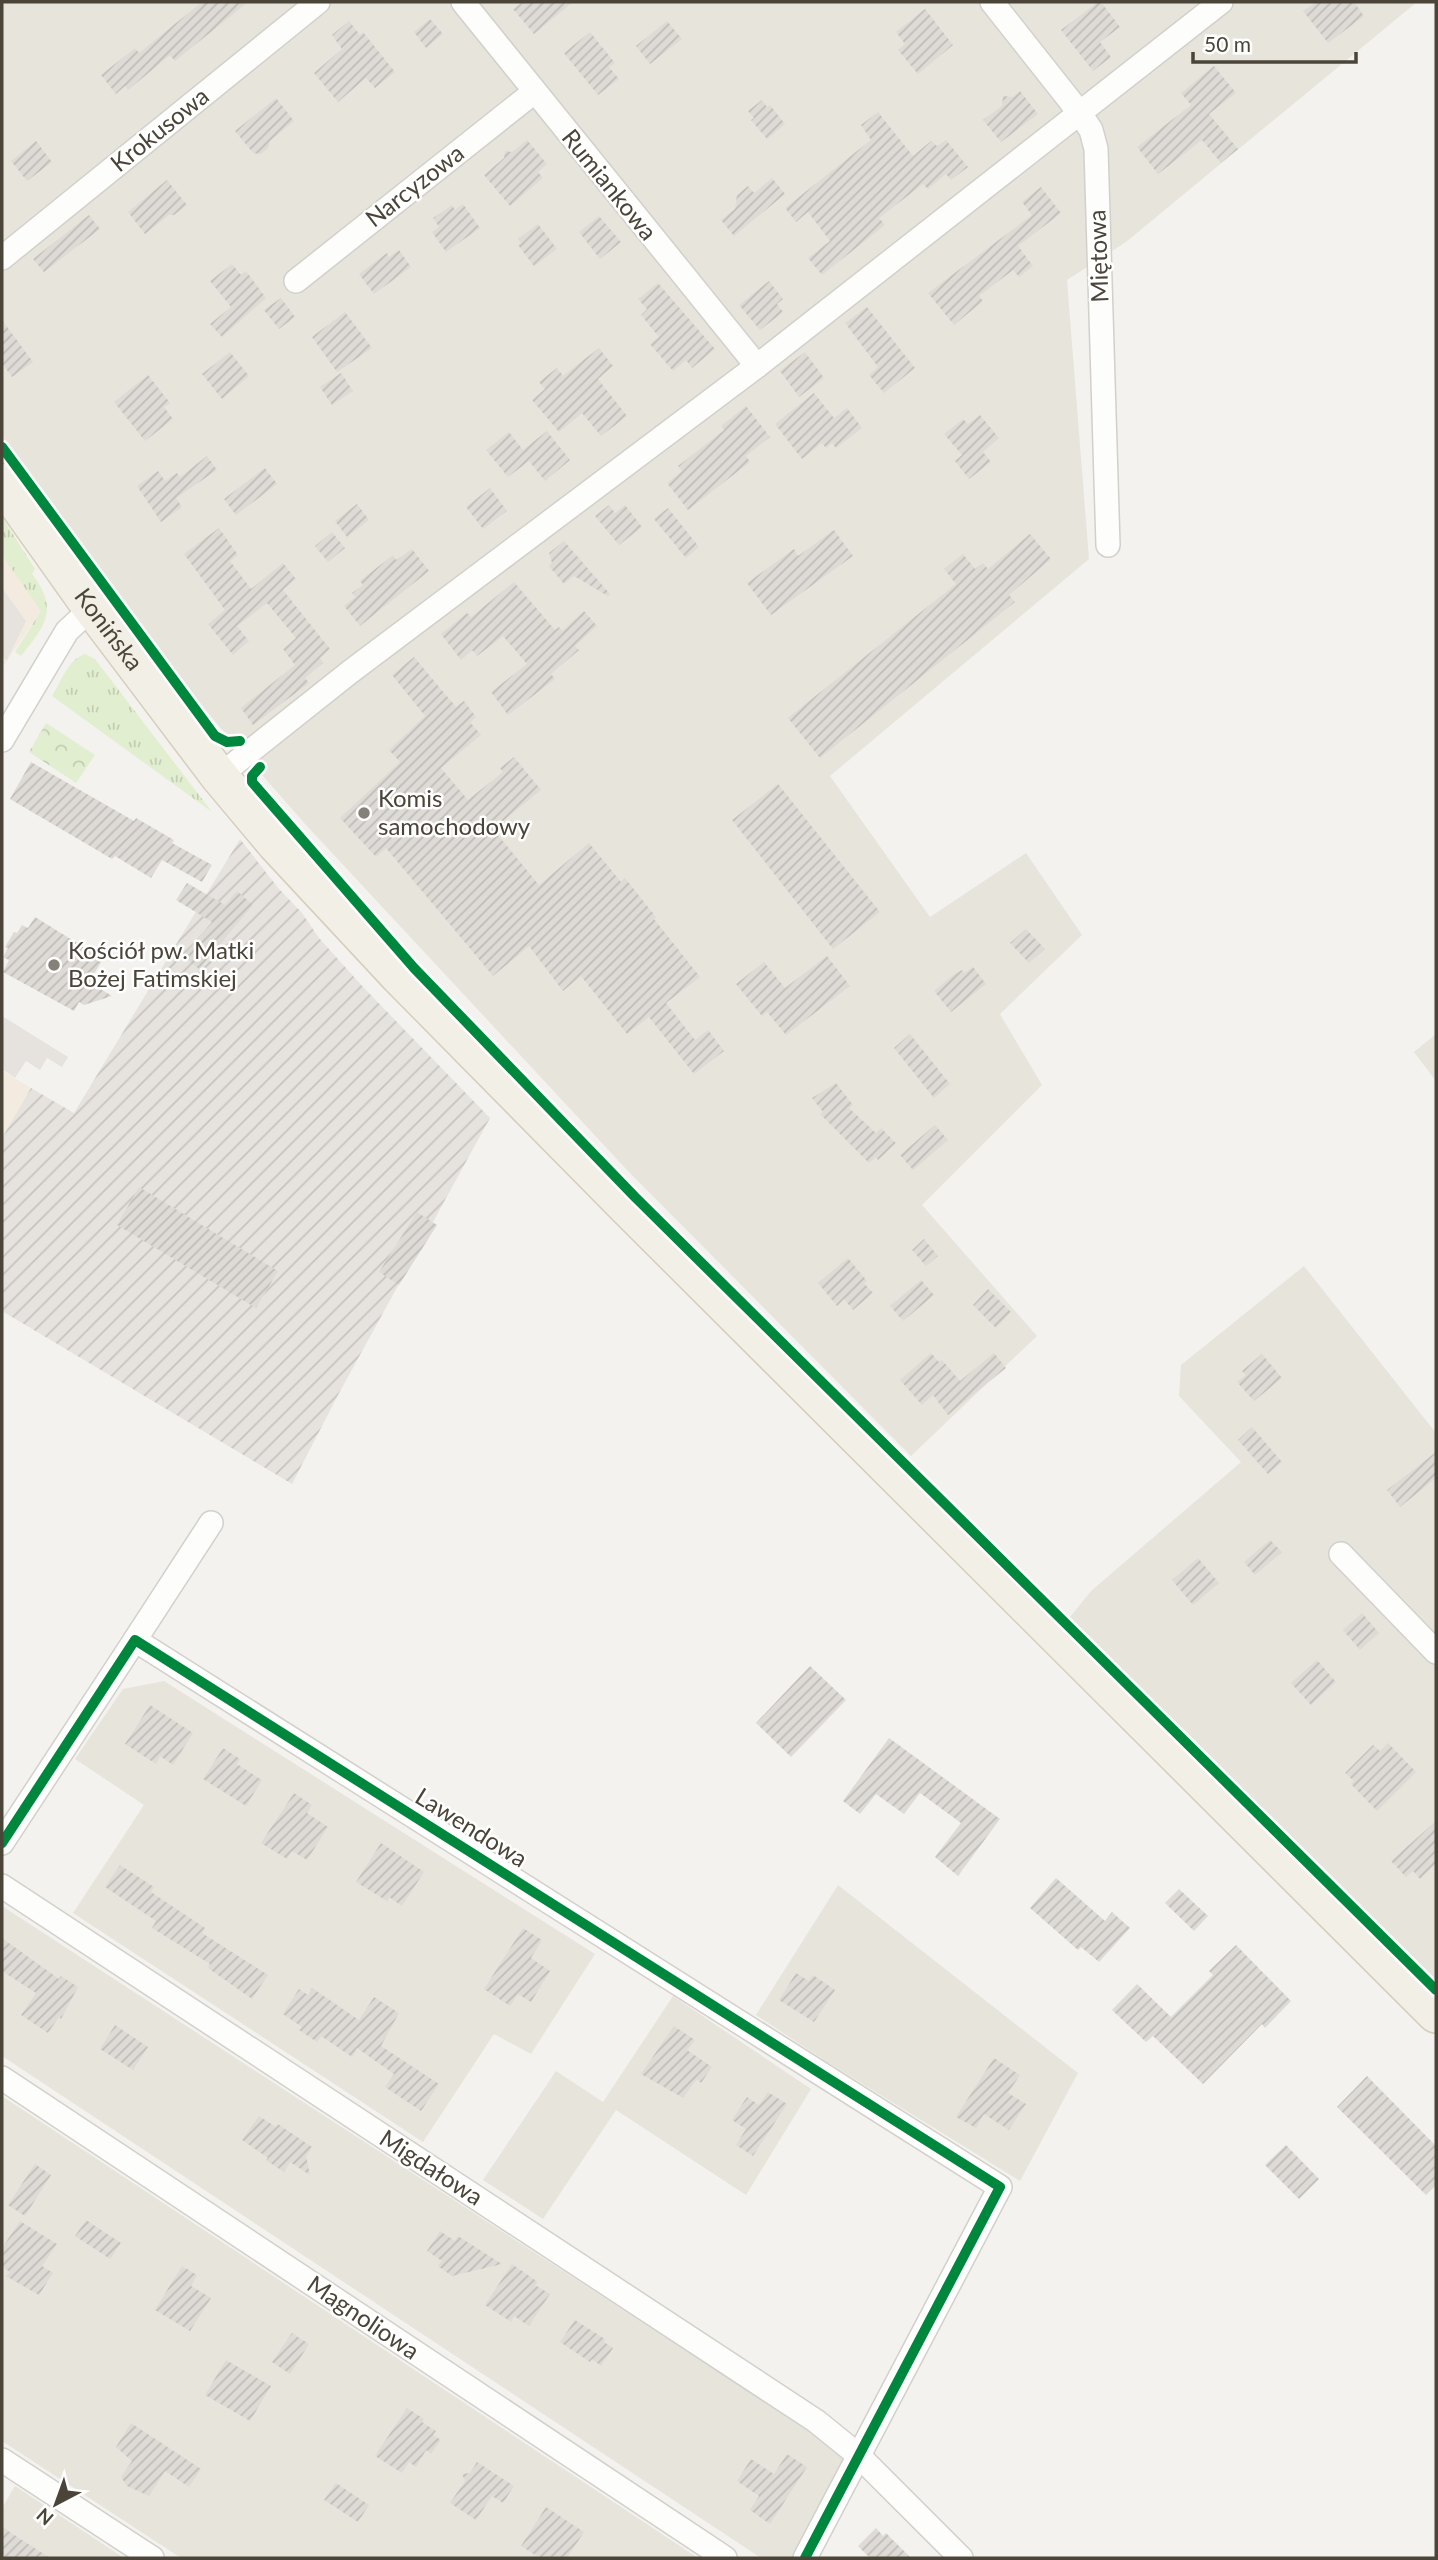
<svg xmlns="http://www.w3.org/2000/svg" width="1438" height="2560" font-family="Lato,sans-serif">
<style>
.residential{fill:#e7e4dc}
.commercial{fill:#f3ebdf}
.industrial{fill:url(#industrial-furrows)}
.grass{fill:url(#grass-tufts)}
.park{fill:url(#park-crowns)}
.parking{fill:#e6e3df}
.building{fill:url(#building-hatch)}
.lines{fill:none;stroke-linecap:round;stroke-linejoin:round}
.minor-casing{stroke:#d2d0cb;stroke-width:26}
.primary-casing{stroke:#d6cebb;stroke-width:40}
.minor{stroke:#fdfdfc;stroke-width:23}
.primary{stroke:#f2efe6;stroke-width:37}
.cycleway-casing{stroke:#fff;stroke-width:15}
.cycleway{stroke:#00873e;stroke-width:10}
.poi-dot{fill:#868178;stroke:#fff;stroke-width:2.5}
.labels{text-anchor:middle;stroke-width:5;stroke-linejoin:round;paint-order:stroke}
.street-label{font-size:24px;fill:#4b4439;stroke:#fff}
.poi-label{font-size:24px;fill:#4b4439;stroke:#fff;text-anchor:start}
</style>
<defs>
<pattern id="industrial-furrows" width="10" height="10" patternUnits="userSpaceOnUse" patternTransform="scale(1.75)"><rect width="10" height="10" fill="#e6e2de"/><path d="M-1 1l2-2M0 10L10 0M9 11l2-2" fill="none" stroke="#c7c3bf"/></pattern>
<pattern id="grass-tufts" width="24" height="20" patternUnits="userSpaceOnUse" patternTransform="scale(1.75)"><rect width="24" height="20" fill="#e1eecf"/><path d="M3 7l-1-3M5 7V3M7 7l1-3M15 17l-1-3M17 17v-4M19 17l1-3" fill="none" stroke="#c3cdb2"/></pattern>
<pattern id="park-crowns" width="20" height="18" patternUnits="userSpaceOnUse" patternTransform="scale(1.75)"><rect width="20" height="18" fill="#e1eecf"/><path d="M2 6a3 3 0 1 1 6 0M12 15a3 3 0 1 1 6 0" fill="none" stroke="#c3cdb2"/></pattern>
<pattern id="building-hatch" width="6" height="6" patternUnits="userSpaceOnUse" patternTransform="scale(1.75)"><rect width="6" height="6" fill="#dedbd6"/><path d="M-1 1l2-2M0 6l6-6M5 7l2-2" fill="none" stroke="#c0bdb8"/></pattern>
</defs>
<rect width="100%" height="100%" fill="#f4f2ee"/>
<!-- residential -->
<g class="residential">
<path d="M2 2H1417L1126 242 1067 280 1089 559 830 776 930 917 1026 853 1082 935 1000 1014 1042 1085 922 1205 1037 1336 911 1456 627 1170 306 825 205 710 2 437Z"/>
<path d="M1436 1034V1081L1414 1052Z"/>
<path d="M1304 1266 1436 1433V1981L1070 1617 1091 1591 1241 1462 1179 1396 1181 1365Z"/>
<path d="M164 1681 595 1954 531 2054 494 2034 423 2142 73 1913 144 1805 75 1759 123 1689Z"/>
<path d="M838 1885 1078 2073 1020 2181 827 2062 756 2015Z"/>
<path d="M2 1906 846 2455 794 2558H761L2 2056Z"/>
<path d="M673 1996 811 2089 746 2195 616 2110 543 2219 483 2180 556 2071 603 2102Z"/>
<path d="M2 2096 698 2558H181L2 2441Z"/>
<path d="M15 2486 124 2558H2V2508Z"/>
</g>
<!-- commercial -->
<g class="commercial">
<path d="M2 554 41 611 2 668Z"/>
<path d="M2 1071 31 1088 2 1138Z"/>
</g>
<!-- industrial -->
<path class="industrial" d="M240 839 279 889 302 913 319 938 363 987 490 1118 338 1395 292 1484 2 1311V1138L31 1088 74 1113Z"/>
<!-- grass -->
<g class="grass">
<path d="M2 517 35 569 32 574C59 609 46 625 21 656L15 652 41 611 2 555Z"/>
<path d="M85 654 95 659 212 812 52 696C61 682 68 659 85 654Z"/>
</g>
<!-- park -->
<path class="park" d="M46 723 95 755 76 783 29 752Z"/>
<!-- parking -->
<g class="parking">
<path d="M2 588 26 621 7 660 2 657Z"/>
<path d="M2 1016 68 1057 62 1067 47 1058 40 1070 26 1061 15 1078 2 1069Z"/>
</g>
<!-- building -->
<g class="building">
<path d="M202 2H248L175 61 170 55 128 90 125 86 116 94 101 75 135 48 139 53Z"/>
<path d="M523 2H573L534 34 513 9Z"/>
<path d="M1098 2H1101L1120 27 1100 42 1111 57 1093 71 1061 30Z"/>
<path d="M1316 2H1354L1364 16 1328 43 1303 11Z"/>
<path d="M925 9 953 45 918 74 898 50 905 44 896 32Z"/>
<path d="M430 19 443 34 426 48 414 32Z"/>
<path d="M349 21 360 35 363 32 395 72 375 88 366 78 338 102 314 73 342 49 332 35Z"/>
<path d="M667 21 682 39 650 64 636 46Z"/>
<path d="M590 32 615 63 609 67 619 79 598 95 564 53Z"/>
<path d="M1214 66 1236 93 1209 114 1238 149 1221 163 1202 140 1158 174 1137 147 1191 105 1181 93Z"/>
<path d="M1020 91 1038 114 1001 142 983 120 1002 106 1003 96 1013 97Z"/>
<path d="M276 98 294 121 270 141 268 148 261 154 253 153 235 131Z"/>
<path d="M762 100 767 107 770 105 785 124 767 139 751 120 754 118 748 111Z"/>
<path d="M878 112 913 156 931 141 937 146 946 140 968 167 951 180 946 174 928 189 923 184 879 218 885 225 822 275 808 258 830 241 808 212 796 222 785 208 871 140 861 125Z"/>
<path d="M527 140 547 164 538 172 543 178 510 206 484 175 504 158 505 151 512 152Z"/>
<path d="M36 141 52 162 27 181 11 161Z"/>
<path d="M772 178 785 194 734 236 721 220 735 209 737 195 748 186 754 193Z"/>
<path d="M167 180 187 205 174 215H169L145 234 128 212Z"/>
<path d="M1041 187 1061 213 1018 246 1033 266 1019 277 1013 270 979 296 983 301 954 325 928 293 1032 215 1022 202Z"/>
<path d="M463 204 480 228 446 252 432 232 439 227 433 218 452 205 455 210Z"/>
<path d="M89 215 100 229 44 272 33 259Z"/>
<path d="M599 216 621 242 600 259 579 232Z"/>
<path d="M538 224 557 249 534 266 518 245 521 243 518 239Z"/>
<path d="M399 250 411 267 374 294 359 274 387 253 389 257Z"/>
<path d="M232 264 241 275 246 271 266 298 222 337 210 324 231 307 210 281Z"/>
<path d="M769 281 783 299 777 304 783 312 760 330 739 305Z"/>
<path d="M658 283 715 349 692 368 686 360 673 371 650 344 659 337 641 315 647 309 638 299Z"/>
<path d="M281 298 295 317 279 329 264 310Z"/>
<path d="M867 307 915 368 884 393 869 375 878 367 845 323Z"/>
<path d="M345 312 372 348 337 372 312 337Z"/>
<path d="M2 320 33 362 12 377 2 363Z"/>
<path d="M599 348 613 366 598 379 627 416 601 436 582 413 559 432 532 400 545 389 539 382 557 368 563 376Z"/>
<path d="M230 352 249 376 222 399 202 374Z"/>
<path d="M805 352 824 378 799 397 780 371Z"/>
<path d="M341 373 353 391 332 405 320 387Z"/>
<path d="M148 375 170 403 164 407 173 419 145 441 114 402Z"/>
<path d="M814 393 834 418 847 408 862 428 836 448 832 443 826 448 822 443 802 459 775 424Z"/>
<path d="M746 406 770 437 746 456 750 462 688 510 667 483 682 471 678 466 724 430 721 426Z"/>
<path d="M980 415 999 438 983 452 991 462 969 479 955 461 962 455 944 434 963 419 968 424Z"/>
<path d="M547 431 570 460 545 481 529 461 508 477 486 450 509 432 523 450Z"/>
<path d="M207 456 217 470 176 498 182 507 161 522 137 486 158 471 165 481 177 473 180 477Z"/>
<path d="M265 468 277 484 236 515 224 499Z"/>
<path d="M490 488 507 511 483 529 466 507Z"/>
<path d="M357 504 369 520 347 537 335 521Z"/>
<path d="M609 505 615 513 625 505 642 527 619 545 595 516Z"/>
<path d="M668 508 699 547 686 558 654 519Z"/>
<path d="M219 528 238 555 230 561 251 589 283 563 296 579 283 590 330 649 320 658 323 663 305 678 309 683 253 725 241 708 295 665 283 649 296 638 267 603 237 626 249 641 233 655 208 624 225 610 184 554Z"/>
<path d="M834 530 853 556 771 615 747 583 794 549 798 556Z"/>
<path d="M332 532 345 548 328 562 315 546Z"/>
<path d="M1030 534 1051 559 1009 595 1015 602 820 758 788 718 956 584 944 569 963 554 975 569 983 563 988 569Z"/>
<path d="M564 541 610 594 608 596 574 576 564 584 549 566 552 563 549 553Z"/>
<path d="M412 549 429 571 360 626 344 606 355 597 352 593 363 585 360 581 393 555 396 560Z"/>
<path d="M514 582 555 630 559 627 562 631 584 611 597 626 575 646 579 650 551 674 555 679 508 715 491 692 527 664 503 636 477 656 472 650 461 660 441 634 467 613 471 617Z"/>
<path d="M414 657 456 707 464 701 476 717 470 722 481 735 441 768 468 800 503 772 500 768 514 757 541 790 493 829 539 885 589 843 621 882 625 878 656 917 654 919 700 977 666 1003 695 1040 708 1030 724 1051 694 1074 649 1017 627 1034 581 976 563 991 529 946 493 976 386 848 376 857 340 818 400 762 389 750 425 716 392 675Z"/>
<path d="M31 762 134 821 136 818 174 840 172 843 212 865 202 882 162 860 151 878 115 856 112 859 10 799Z"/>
<path d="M778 784 880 912 833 949 732 820Z"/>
<path d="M187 883 225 905 237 891 253 905 199 969 183 956 212 922 176 900Z"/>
<path d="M35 917 103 959 89 982 112 996 84 1005 79 1002 74 1011 3 972 9 960 3 957 8 948 5 947 14 932 17 933 22 925 28 928Z"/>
<path d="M1026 929 1045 949 1029 963 1010 943Z"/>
<path d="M827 956 850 986 786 1035 767 1012 762 1016 736 984 764 962 785 988Z"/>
<path d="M973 967 986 984 951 1012 934 991 952 976 962 970 964 973Z"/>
<path d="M910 1034 950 1084 934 1098 894 1048Z"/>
<path d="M836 1083 853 1105 849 1108 876 1133 881 1128 896 1143 878 1160 876 1157 869 1163 820 1114 823 1112 812 1098Z"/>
<path d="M935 1125 948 1140 913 1170 900 1155Z"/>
<path d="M139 1187 278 1271 256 1308 117 1225Z"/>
<path d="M417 1212 437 1225 399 1285 379 1272Z"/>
<path d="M924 1239 938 1256 926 1266 912 1250Z"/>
<path d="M848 1258 867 1281 864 1283 873 1293 853 1310 844 1299 837 1306 818 1283Z"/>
<path d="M921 1280 934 1295 903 1321 890 1306Z"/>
<path d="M988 1289 1011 1312 996 1328 973 1305Z"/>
<path d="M931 1353 939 1362 942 1360 960 1381 994 1353 1006 1368 948 1415 933 1395 922 1405 900 1380Z"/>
<path d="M1262 1354 1282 1378 1254 1401 1237 1382 1246 1375 1242 1371Z"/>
<path d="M1252 1427 1282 1462 1268 1474 1238 1440Z"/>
<path d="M1436 1452V1478L1400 1507 1387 1490Z"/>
<path d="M1270 1540 1282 1552 1255 1575 1244 1562Z"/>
<path d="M1198 1558 1219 1583 1193 1605 1172 1580Z"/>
<path d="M1362 1613 1379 1633 1360 1650 1343 1630Z"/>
<path d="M1317 1660 1336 1682 1311 1705 1291 1683Z"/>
<path d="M810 1666 846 1700 791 1757 756 1723Z"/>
<path d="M150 1705 193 1733 173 1765 160 1756 156 1764 125 1744Z"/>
<path d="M889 1738 1000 1819 958 1876 935 1857 961 1823 920 1793 904 1814 876 1794 860 1814 843 1801Z"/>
<path d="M1388 1743 1416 1772 1377 1811 1351 1784 1354 1781 1345 1773 1373 1745 1380 1751Z"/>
<path d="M223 1748 240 1759 237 1764 262 1780 246 1806 203 1779Z"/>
<path d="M294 1793 312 1805 307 1813 328 1827 307 1860 292 1851 287 1859 261 1843Z"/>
<path d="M1436 1821V1864L1420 1879 1413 1871 1406 1877 1391 1861Z"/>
<path d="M381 1843 424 1872 402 1906 389 1897 387 1901 356 1882Z"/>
<path d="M120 1865 154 1887 151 1892 205 1928 202 1933 268 1975 252 1999 208 1968 210 1964 152 1928 156 1921 105 1887Z"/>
<path d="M1056 1878 1105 1921 1112 1912 1130 1928 1099 1962 1081 1947 1078 1950 1030 1908Z"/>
<path d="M1179 1889 1208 1916 1194 1931 1165 1903Z"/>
<path d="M523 1928 542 1940 531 1958 550 1971 531 2002 518 1994 510 2006 484 1989Z"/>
<path d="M2 1938 59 1979 61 1976 78 1987 61 2019 59 2017 48 2033 21 2015 36 1993 2 1971Z"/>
<path d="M1236 1945 1291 2001 1265 2028 1262 2024 1203 2084 1153 2036 1146 2042 1112 2010 1137 1984 1171 2017 1213 1975 1209 1971Z"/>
<path d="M796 1973 809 1981 813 1975 835 1990 814 2022 779 2000Z"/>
<path d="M312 1988 359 2020 374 1997 399 2013 381 2046 439 2084 421 2111 385 2087 394 2074 357 2048 352 2057 321 2036 317 2042 299 2030 302 2027 283 2014 299 1989 308 1995Z"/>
<path d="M115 2025 148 2047 133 2070 100 2049Z"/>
<path d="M674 2026 695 2040 687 2050 712 2067 701 2083 697 2079 683 2098 641 2074Z"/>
<path d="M994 2058 1020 2075 1008 2093 1026 2104 1009 2130 984 2114 976 2128 956 2117Z"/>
<path d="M1367 2076 1436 2146V2185L1426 2195 1337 2107Z"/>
<path d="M768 2092 787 2104 753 2156 736 2145 746 2129 732 2120 747 2097 759 2105Z"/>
<path d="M259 2116 276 2127 278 2124 312 2147 306 2156 310 2175 290 2162 284 2172 266 2160 268 2158 242 2140Z"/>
<path d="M1286 2145 1319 2179 1299 2199 1265 2165Z"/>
<path d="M35 2164 51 2175 25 2216 8 2205Z"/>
<path d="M86 2220 121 2243 110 2259 75 2236Z"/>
<path d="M20 2221 57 2244 42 2266 53 2273 39 2295 6 2276 10 2272 2 2267V2248Z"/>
<path d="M440 2231 455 2241 458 2236 502 2264 452 2276 438 2266 442 2261 427 2251Z"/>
<path d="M512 2264 538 2282 535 2285 550 2294 529 2326 514 2316 511 2322 485 2305Z"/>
<path d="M182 2266 197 2275 191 2286 211 2298 190 2331 155 2310Z"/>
<path d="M575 2320 605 2339 604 2342 613 2348 601 2366 592 2359 590 2362 560 2342Z"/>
<path d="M292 2333 309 2344 290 2374 272 2362Z"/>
<path d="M226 2360 271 2386 250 2421 205 2395Z"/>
<path d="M407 2408 424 2419 422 2422 436 2431 433 2435 441 2440 431 2454 426 2450 416 2467 409 2462 402 2473 375 2456Z"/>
<path d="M131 2423 201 2469 189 2487 165 2471 149 2496 127 2486 121 2477 132 2461 116 2447Z"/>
<path d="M787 2454 807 2467 770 2524 750 2510 759 2496 737 2481 751 2459 774 2474Z"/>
<path d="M477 2462 514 2486 503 2503 492 2496 476 2520 450 2503 465 2481 462 2474 470 2473Z"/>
<path d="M336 2483 369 2505 358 2522 324 2500Z"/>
<path d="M546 2507 584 2532 567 2558H540L521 2546Z"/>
<path d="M2 2527 50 2558H2Z"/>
<path d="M876 2528 883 2536 886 2533 911 2558H870L858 2546Z"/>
</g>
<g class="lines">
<defs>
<g id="minor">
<path d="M463 2 757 366"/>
<path d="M992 2 1079 112 1091 130 1096 149 1108 545"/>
<path d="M2 258 318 2"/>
<path d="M296 281 534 92"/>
<path d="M2 740 67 631 92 608"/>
<path d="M219 776 350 672 757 366 1221 2"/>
<path d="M1341 1554 1436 1652"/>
<path d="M135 1640 211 1523"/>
<path d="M2 1843 135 1640 1000 2187 805 2558"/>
<path d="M2 1886 816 2421 858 2455 961 2558"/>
<path d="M2 2078 725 2558"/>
<path d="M2 2460 152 2558"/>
</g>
<g id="primary">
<path id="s1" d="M2 482 83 596 219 776 276 844 399 976 625 1205 1436 2014"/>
</g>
</defs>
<!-- minor casing -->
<use href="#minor" class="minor-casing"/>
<!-- primary casing -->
<use href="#primary" class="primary-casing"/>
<!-- minor -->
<use href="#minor" class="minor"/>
<!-- primary -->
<use href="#primary" class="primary"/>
<defs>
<g id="cycleway">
<path d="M2 447 215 736 227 742 240 741"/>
<path d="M260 767 252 776V782L414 968 635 1197 1436 1990"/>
<path d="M2 1843 135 1640 1000 2187 805 2558"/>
</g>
</defs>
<!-- cycleway casing -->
<use href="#cycleway" class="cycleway-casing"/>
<!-- cycleway -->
<use href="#cycleway" class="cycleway"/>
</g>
<!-- markers -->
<g class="poi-dot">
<circle cx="364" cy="813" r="7"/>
<circle cx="54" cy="965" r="7"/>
</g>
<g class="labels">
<!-- street labels -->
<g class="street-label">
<text transform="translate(160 130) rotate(-39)" y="8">Krokusowa</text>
<text transform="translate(609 185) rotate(51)" y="8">Rumiankowa</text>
<text transform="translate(415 186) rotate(-38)" y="8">Narcyzowa</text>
<text transform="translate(1099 256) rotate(-92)" y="8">Miętowa</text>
<text dy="8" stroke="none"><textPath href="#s1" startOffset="182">Konińska</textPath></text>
<text transform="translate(471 1828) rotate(32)" y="8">Lawendowa</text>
<text transform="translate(431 2168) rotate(33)" y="8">Migdałowa</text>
<text transform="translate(363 2318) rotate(34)" y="8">Magnoliowa</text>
</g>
<!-- poi labels -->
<g class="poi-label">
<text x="378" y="807">Komis<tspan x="378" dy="28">samochodowy</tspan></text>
<text x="68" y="959">Kościół pw. Matki<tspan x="68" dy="28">Bożej Fatimskiej</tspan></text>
</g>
</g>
<!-- border -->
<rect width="1438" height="2560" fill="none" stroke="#4b4439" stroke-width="7"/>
<!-- north arrow -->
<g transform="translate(56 2504) rotate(221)" stroke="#ffffff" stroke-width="5" paint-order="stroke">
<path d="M0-5L12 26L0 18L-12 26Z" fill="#4b4439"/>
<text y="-10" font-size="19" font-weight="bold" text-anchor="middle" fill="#4b4439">N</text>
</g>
<!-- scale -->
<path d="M1193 52v10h163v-10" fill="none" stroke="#4b4439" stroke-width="3.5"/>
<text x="1204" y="52" font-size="21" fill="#4b4439" stroke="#ffffff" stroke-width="5" paint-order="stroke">50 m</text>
</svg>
